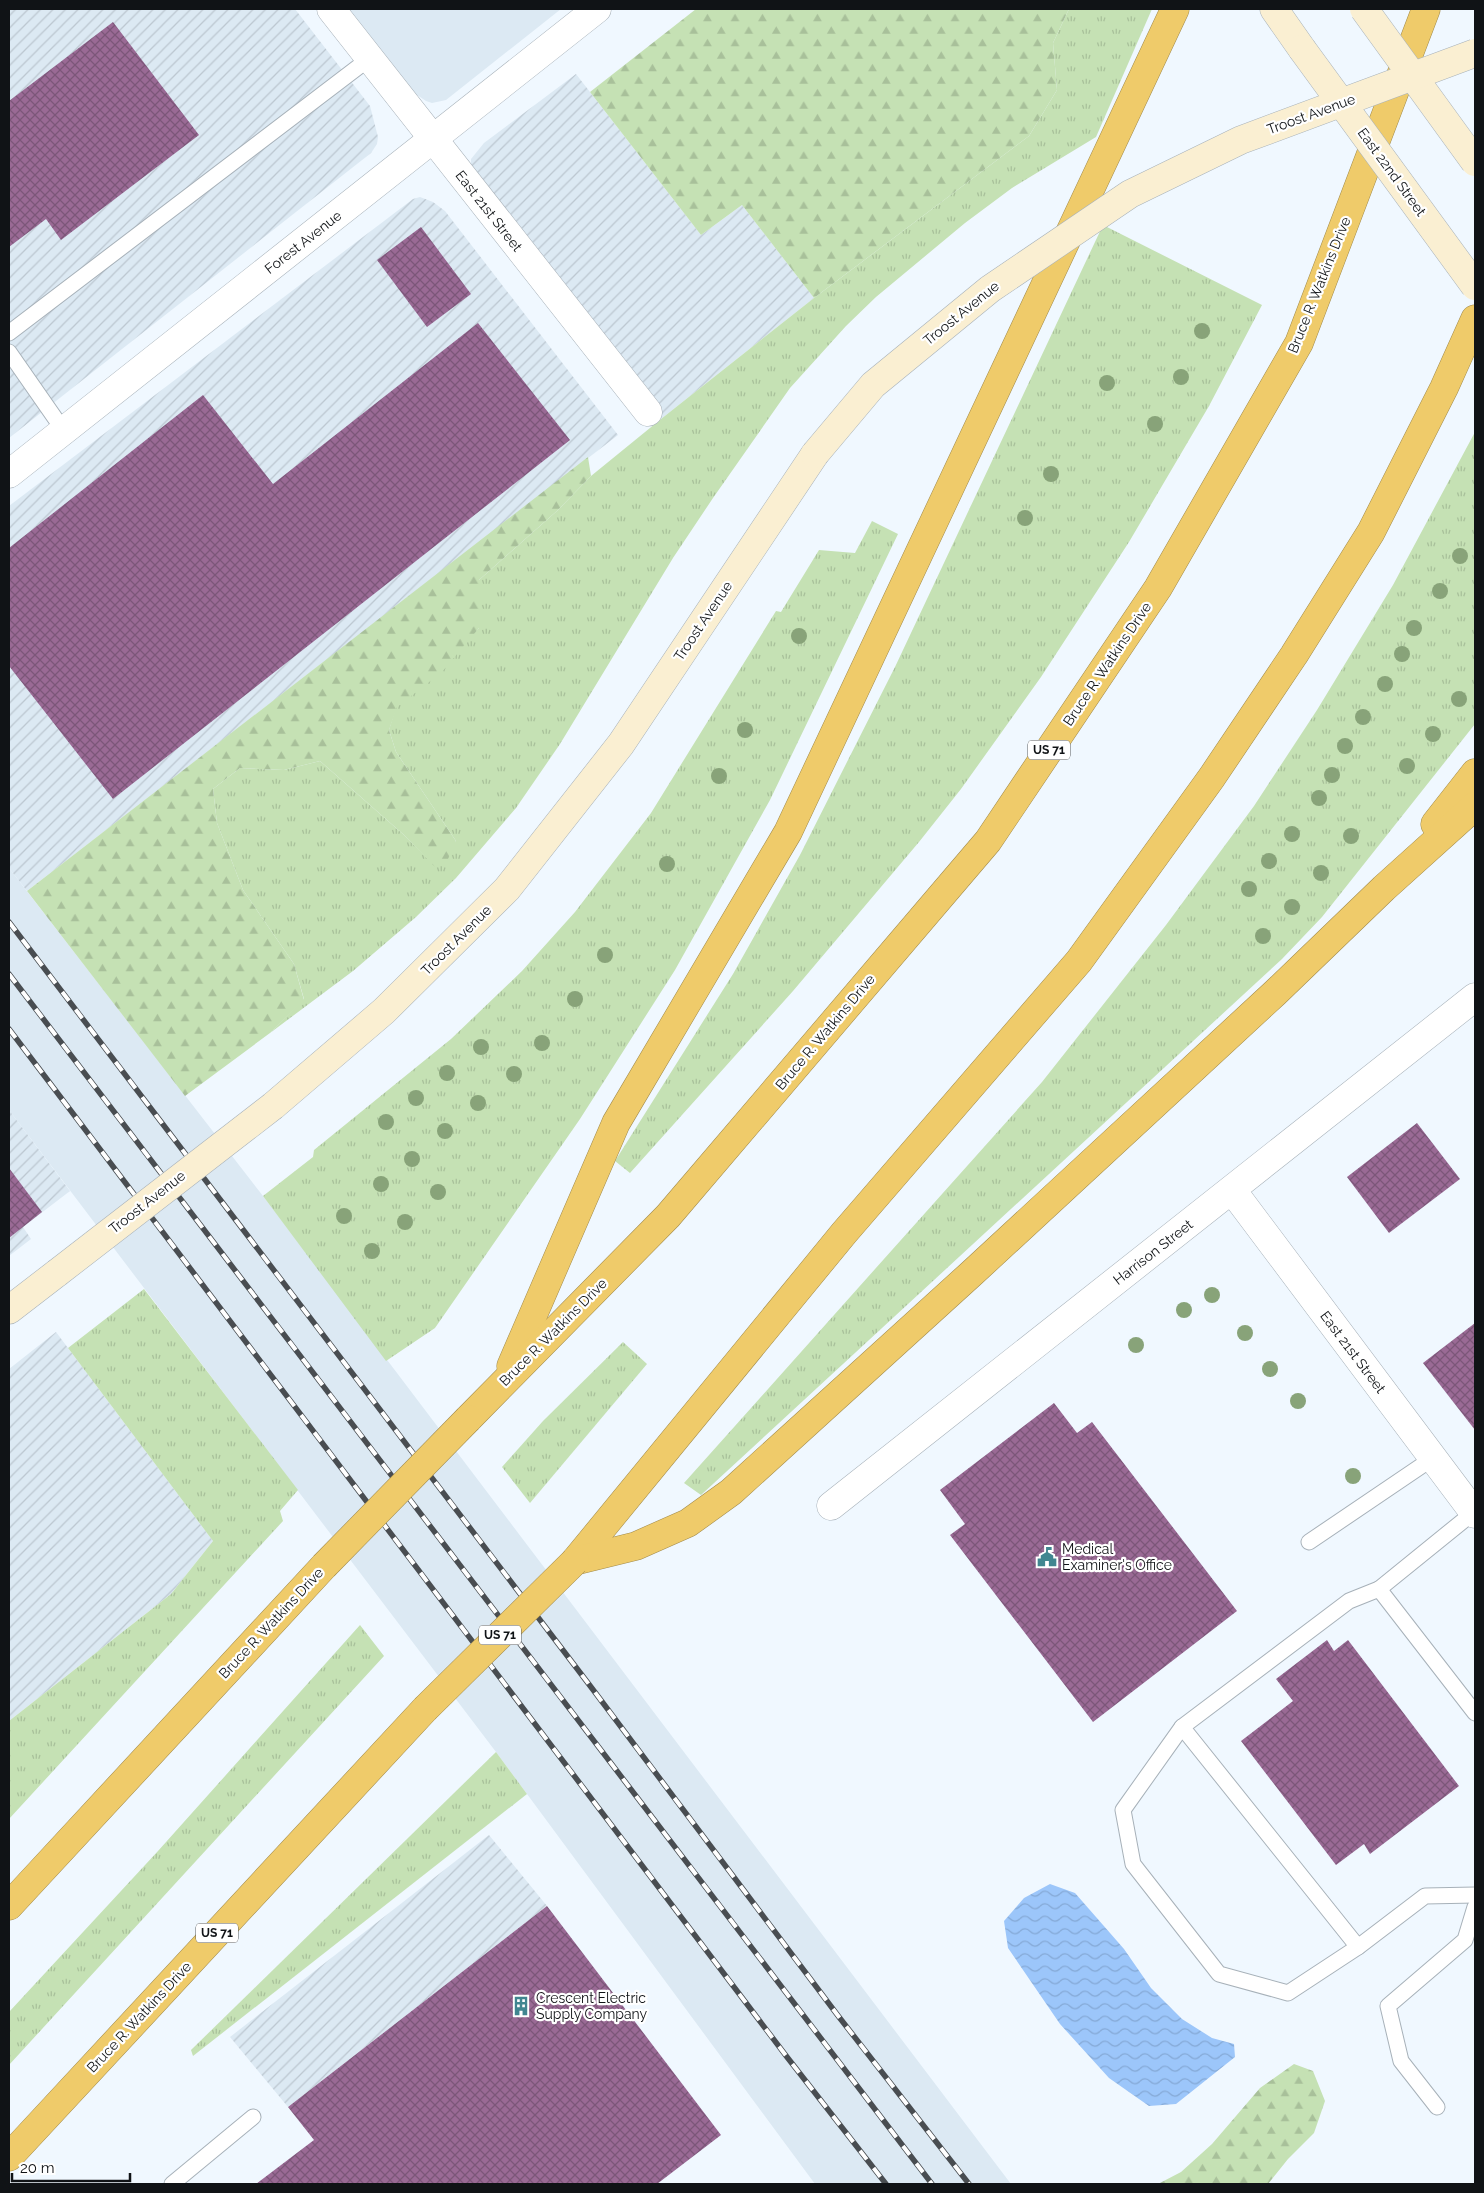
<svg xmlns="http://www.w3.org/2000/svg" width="1484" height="2193" font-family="Raleway,sans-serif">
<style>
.built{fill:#dce9f3}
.industrial{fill:url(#industrial-furrows)}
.grass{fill:url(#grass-tufts)}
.forest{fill:url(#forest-firs)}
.water{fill:url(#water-waves)}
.building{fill:url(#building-cross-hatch)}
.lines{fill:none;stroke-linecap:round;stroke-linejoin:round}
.lane-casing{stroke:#a7b1b9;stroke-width:17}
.street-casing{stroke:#a7b1b9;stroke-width:29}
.secondary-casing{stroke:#a7b1b9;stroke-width:29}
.highway-casing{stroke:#a18b4d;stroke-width:29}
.lane{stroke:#fff;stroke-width:15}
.street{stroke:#fff;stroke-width:28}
.secondary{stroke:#faefd2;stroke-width:28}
.highway{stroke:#efcb6a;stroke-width:28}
.rail-casing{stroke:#494d51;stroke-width:5.5}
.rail{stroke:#fff;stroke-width:4;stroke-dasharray:11;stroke-linecap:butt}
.secondary-bridge-casing{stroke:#a7b1b9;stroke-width:29;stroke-linecap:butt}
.highway-bridge-casing{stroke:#a18b4d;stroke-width:29;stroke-linecap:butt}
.secondary-bridge{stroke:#faefd2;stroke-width:28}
.highway-bridge{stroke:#efcb6a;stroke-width:28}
.tree{fill:#88a379}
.labels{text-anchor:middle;stroke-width:4.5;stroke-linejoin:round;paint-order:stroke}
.shield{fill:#fff;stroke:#585a5c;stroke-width:1}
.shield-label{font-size:12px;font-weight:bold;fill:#101316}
.street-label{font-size:14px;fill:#101316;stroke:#fff}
.poi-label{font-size:14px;fill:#101316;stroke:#fff;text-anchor:start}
</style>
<defs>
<pattern id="industrial-furrows" width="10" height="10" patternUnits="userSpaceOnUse" patternTransform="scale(1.25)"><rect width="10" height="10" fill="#dce9f3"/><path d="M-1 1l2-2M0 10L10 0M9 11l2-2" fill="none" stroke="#bcc7d0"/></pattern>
<pattern id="grass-tufts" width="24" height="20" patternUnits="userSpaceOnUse" patternTransform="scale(1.25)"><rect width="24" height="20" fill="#c5e1b4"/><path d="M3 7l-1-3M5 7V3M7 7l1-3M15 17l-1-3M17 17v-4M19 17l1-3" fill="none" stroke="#a8c09a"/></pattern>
<pattern id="forest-firs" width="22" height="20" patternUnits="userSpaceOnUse" patternTransform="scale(1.25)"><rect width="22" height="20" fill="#c5e1b4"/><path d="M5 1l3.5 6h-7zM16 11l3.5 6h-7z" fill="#a8c09a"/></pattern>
<pattern id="water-waves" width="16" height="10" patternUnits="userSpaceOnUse" patternTransform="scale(1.25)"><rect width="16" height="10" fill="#9cc6fa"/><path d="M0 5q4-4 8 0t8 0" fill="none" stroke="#85a9d6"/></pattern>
<pattern id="building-cross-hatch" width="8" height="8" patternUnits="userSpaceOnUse" patternTransform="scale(1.25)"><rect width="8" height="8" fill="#9a6a95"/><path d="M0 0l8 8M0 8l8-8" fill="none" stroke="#7c5679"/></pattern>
</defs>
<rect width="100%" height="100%" fill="#f0f8ff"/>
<!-- built -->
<g class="built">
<path d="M347 9H561L446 100 432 103 426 101 407 88Z"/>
<path d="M9 868 263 1196 1011 2184H815L496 1752 9 1110Z"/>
</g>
<!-- industrial -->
<g class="industrial">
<path d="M9 9H295L370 106 378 137 377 144 371 153 9 438Z"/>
<path d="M576 74 701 235 742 205 814 298 661 419 471 164V159L484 143Z"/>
<path d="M420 197 433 202 445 211 618 435 27 891 9 868V506L413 199Z"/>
<path d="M9 1110 70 1191 23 1227 31 1239 9 1256Z"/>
<path d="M56 1332 213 1541 171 1594 9 1721V1369Z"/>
<path d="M489 1835 547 1906 288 2107 230 2037Z"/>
</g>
<!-- grass -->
<g class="grass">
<path d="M1069 9H1152L1096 137 1012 188 965 223 876 297 846 326 790 388 713 498 673 558 560 744 516 808 456 878 416 917 353 971 270 1033 304 999 294 964 243 890 217 823 213 789 240 768 284 770 320 761 404 835 435 866 456 841 396 752 389 730 396 707 418 689 479 628V580L558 510 591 476 661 419 814 298 1029 136 1057 90 1053 43Z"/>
<path d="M1103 225 1262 305 1209 406 1129 542 1041 677 961 789 919 842 793 991 630 1173 615 1161 733 974 800 855 895 667Z"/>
<path d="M1475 432V724L1322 917 1282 959 701 1495 684 1483 1042 1082 1166 925 1254 806 1317 710 1393 585Z"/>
<path d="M872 521 898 534 770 800 675 970 580 1119 435 1328 386 1361 263 1196 313 1157 314 1150 451 1039 522 971 575 912 651 813 776 611 781 612 819 550 855 553Z"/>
<path d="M144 1289 298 1490 280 1511 283 1521 9 1819V1721L171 1594 213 1541 68 1348Z"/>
<path d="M623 1342 647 1364 530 1503 502 1467 543 1421Z"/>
<path d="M360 1625 384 1656 9 2065V2012L158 1851Z"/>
<path d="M496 1752 527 1794 193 2056 191 2050Z"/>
</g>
<!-- forest -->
<g class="forest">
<path d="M696 9H1069L1053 43 1057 90 1029 136 814 298 742 205 701 235 590 92Z"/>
<path d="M588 457 591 476 558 510 479 580V628L442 672 397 707 389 730 396 752 456 841 448 859 435 867 404 835 320 761 284 770 240 768 213 789 217 823 243 890 294 964 304 1000 270 1033 185 1096 27 891Z"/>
<path d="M1294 2064 1313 2071 1325 2101 1314 2133 1288 2159 1268 2184H1158L1181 2172 1212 2144 1260 2088Z"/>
</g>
<!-- water -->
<path class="water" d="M1050 1884 1075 1893 1124 1949 1151 1988 1182 2019 1212 2038 1234 2044 1235 2057 1176 2104 1149 2106 1109 2078 1060 2024 1008 1948 1004 1921 1024 1898Z"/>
<!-- building -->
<g class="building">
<path d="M113 22 199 135 61 240 46 219 9 247V101Z"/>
<path d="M421 227 471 294 427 327 377 260Z"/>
<path d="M478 323 570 440 113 799 9 666V548L203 395 273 484Z"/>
<path d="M1417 1123 1460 1179 1389 1233 1347 1177Z"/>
<path d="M9 1168 42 1212 9 1238Z"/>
<path d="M1475 1323V1430L1423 1363Z"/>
<path d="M1054 1403 1077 1433 1092 1422 1237 1611 1093 1722 950 1535 965 1524 940 1490Z"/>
<path d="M1327 1640 1334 1651 1348 1640 1459 1786 1370 1854 1364 1844 1336 1865 1241 1741 1293 1701 1276 1679Z"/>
<path d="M547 1906 721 2135 657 2184H256L314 2140 288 2107Z"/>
</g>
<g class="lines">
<defs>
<g id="lane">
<path d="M9 333 370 58"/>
<path d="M9 352 64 431"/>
<path d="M1309 1542 1433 1458"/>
<path d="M1379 1589 1474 1512"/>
<path d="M1475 1713 1379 1589 1349 1601 1182 1727 1358 1947 1425 1896 1475 1895"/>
<path d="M1182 1727 1123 1810 1133 1864 1219 1974 1288 1993 1358 1947"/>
<path d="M1437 2107 1401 2061 1388 2006 1465 1940 1475 1907"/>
<path d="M172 2184 253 2117"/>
</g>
<g id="street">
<path d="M331 9 648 412"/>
<path d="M9 474 597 9"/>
<path d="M1232 1190 1475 1514"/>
<path d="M831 1506 1475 997"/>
</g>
<g id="secondary">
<path d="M1274 9 1302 49"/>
<path d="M273 1106 384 1011 507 889 621 744 815 454"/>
<path d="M9 1310 57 1273"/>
</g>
<g id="highway">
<path d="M1435 824 1475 773"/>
<path d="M511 1366 616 1123 788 832 1175 9"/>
<path d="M468 1419 668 1216 988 841 1158 588 1299 343 1426 9"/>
<path d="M575 1561 844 1233 1079 961 1212 777 1294 655 1371 532 1444 388 1475 319"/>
<path d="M575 1561 636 1546 688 1523 731 1492 971 1274 1275 993 1384 888 1475 806"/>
<path d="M9 1906 324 1566"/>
<path d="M9 2157 425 1709"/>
</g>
</defs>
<!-- lane casing -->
<use href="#lane" class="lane-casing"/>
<!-- street casing -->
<use href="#street" class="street-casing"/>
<!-- secondary casing -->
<use href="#secondary" class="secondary-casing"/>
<!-- highway casing -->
<use href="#highway" class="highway-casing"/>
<!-- lane -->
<use href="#lane" class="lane"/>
<!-- street -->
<use href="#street" class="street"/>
<!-- secondary -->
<use href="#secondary" class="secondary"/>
<!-- highway -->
<use href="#highway" class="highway"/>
<defs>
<g id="rail">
<path d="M9 922 591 1687 839 2017 969 2184"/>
<path d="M9 974 932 2184"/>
<path d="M9 1029 787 2057 886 2184"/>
</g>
</defs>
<!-- rail casing -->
<use href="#rail" class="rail-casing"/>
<!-- rail -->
<use href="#rail" class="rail"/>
<defs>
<g id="secondary-bridge">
<path d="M1364 9 1475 162"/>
<path d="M1302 49 1475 286"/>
<path d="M815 454 873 385 990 289 1130 194 1241 140 1475 53"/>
<path d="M57 1273 273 1106"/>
</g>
<g id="highway-bridge">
<path d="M324 1566 468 1419"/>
<path d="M425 1709 575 1561"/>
</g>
</defs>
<!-- secondary-bridge casing -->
<use href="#secondary-bridge" class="secondary-bridge-casing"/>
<!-- highway-bridge casing -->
<use href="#highway-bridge" class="highway-bridge-casing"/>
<!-- secondary-bridge -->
<use href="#secondary-bridge" class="secondary-bridge"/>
<!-- highway-bridge -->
<use href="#highway-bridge" class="highway-bridge"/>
</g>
<!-- trees -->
<g class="tree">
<circle cx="1202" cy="331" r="8"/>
<circle cx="1181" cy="377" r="8"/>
<circle cx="1107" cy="383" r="8"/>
<circle cx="1155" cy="424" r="8"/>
<circle cx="1051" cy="474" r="8"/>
<circle cx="1025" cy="518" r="8"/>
<circle cx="1460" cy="556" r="8"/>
<circle cx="1440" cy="591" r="8"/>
<circle cx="1414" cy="628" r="8"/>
<circle cx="799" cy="636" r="8"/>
<circle cx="1402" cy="654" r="8"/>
<circle cx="1385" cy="684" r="8"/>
<circle cx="1459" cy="699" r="8"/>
<circle cx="1363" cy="717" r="8"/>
<circle cx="745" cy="730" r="8"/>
<circle cx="1433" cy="734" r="8"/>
<circle cx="1345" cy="746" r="8"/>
<circle cx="1407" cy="766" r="8"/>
<circle cx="1332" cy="775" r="8"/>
<circle cx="719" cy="776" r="8"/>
<circle cx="1319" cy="798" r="8"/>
<circle cx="1292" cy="834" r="8"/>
<circle cx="1351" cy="836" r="8"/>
<circle cx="1269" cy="861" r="8"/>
<circle cx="667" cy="864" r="8"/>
<circle cx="1321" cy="873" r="8"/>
<circle cx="1249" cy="889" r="8"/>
<circle cx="1292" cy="907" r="8"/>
<circle cx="1263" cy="936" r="8"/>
<circle cx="605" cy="955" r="8"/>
<circle cx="575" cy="999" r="8"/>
<circle cx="542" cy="1043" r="8"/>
<circle cx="481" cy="1047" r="8"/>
<circle cx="447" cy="1073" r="8"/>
<circle cx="514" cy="1074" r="8"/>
<circle cx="416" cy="1098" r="8"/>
<circle cx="478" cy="1103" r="8"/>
<circle cx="386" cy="1122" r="8"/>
<circle cx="445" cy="1131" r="8"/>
<circle cx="412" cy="1159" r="8"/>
<circle cx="381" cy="1184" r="8"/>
<circle cx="438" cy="1192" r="8"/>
<circle cx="344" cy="1216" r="8"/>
<circle cx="405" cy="1222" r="8"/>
<circle cx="372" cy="1251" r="8"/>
<circle cx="1212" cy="1295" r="8"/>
<circle cx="1184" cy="1310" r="8"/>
<circle cx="1245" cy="1333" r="8"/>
<circle cx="1136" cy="1345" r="8"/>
<circle cx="1270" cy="1369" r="8"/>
<circle cx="1298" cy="1401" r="8"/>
<circle cx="1353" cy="1476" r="8"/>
</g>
<!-- icons -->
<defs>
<symbol id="civic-bare" viewBox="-9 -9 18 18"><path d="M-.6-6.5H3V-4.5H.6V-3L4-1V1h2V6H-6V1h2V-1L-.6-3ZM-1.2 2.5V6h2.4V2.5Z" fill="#408690" stroke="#fff" stroke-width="2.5" paint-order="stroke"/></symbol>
<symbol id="building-bare" viewBox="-9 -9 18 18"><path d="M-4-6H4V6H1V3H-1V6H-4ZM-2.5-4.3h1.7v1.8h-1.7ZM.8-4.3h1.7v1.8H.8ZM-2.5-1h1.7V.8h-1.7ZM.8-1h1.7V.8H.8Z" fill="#408690" stroke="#fff" stroke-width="2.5" paint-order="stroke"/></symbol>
</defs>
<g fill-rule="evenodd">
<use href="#civic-bare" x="1033" y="1543" width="28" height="28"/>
<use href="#building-bare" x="507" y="1992" width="28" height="28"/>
</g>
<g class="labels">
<!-- shield labels -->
<g class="shield">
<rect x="1028" y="740.5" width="42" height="19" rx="4"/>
<rect x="479" y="1625.5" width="42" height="19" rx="4"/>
<rect x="196" y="1923.5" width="42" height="19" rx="4"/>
</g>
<g class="shield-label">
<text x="1049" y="754">US 71</text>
<text x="500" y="1639">US 71</text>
<text x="217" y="1937">US 71</text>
</g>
<!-- street labels -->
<g class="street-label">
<text transform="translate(1311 114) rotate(-20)" y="5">Troost Avenue</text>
<text transform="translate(1392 172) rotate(54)" y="5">East 22nd Street</text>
<text transform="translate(489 211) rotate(52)" y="5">East 21st Street</text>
<text transform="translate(303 242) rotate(-38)" y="5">Forest Avenue</text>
<text transform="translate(1319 285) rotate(-68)" y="5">Bruce R. Watkins Drive</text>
<text transform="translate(961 313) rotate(-39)" y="5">Troost Avenue</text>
<text transform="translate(703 621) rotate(-56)" y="5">Troost Avenue</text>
<text transform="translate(1107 664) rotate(-56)" y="5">Bruce R. Watkins Drive</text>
<text transform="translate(456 940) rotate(-45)" y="5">Troost Avenue</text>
<text transform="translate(825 1032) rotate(-50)" y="5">Bruce R. Watkins Drive</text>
<text transform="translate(147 1202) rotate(-38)" y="5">Troost Avenue</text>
<text transform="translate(1153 1252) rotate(-38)" y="5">Harrison Street</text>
<text transform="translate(553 1332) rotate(-45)" y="5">Bruce R. Watkins Drive</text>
<text transform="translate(1353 1352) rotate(53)" y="5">East 21st Street</text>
<text transform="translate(271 1623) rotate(-47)" y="5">Bruce R. Watkins Drive</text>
<text transform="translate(139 2017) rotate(-47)" y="5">Bruce R. Watkins Drive</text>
</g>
<!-- poi labels -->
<g class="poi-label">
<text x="1062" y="1554">Medical<tspan x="1062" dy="16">Examiner's Office</tspan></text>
<text x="536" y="2003">Crescent Electric<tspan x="536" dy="16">Supply Company</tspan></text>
</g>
</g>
<!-- border -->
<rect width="1484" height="2193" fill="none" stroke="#101316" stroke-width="20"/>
<!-- scale -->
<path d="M12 2173v8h118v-8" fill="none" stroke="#101316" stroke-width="2.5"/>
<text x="20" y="2173" font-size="15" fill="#101316" stroke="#ffffff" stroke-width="4" paint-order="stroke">20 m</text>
</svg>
